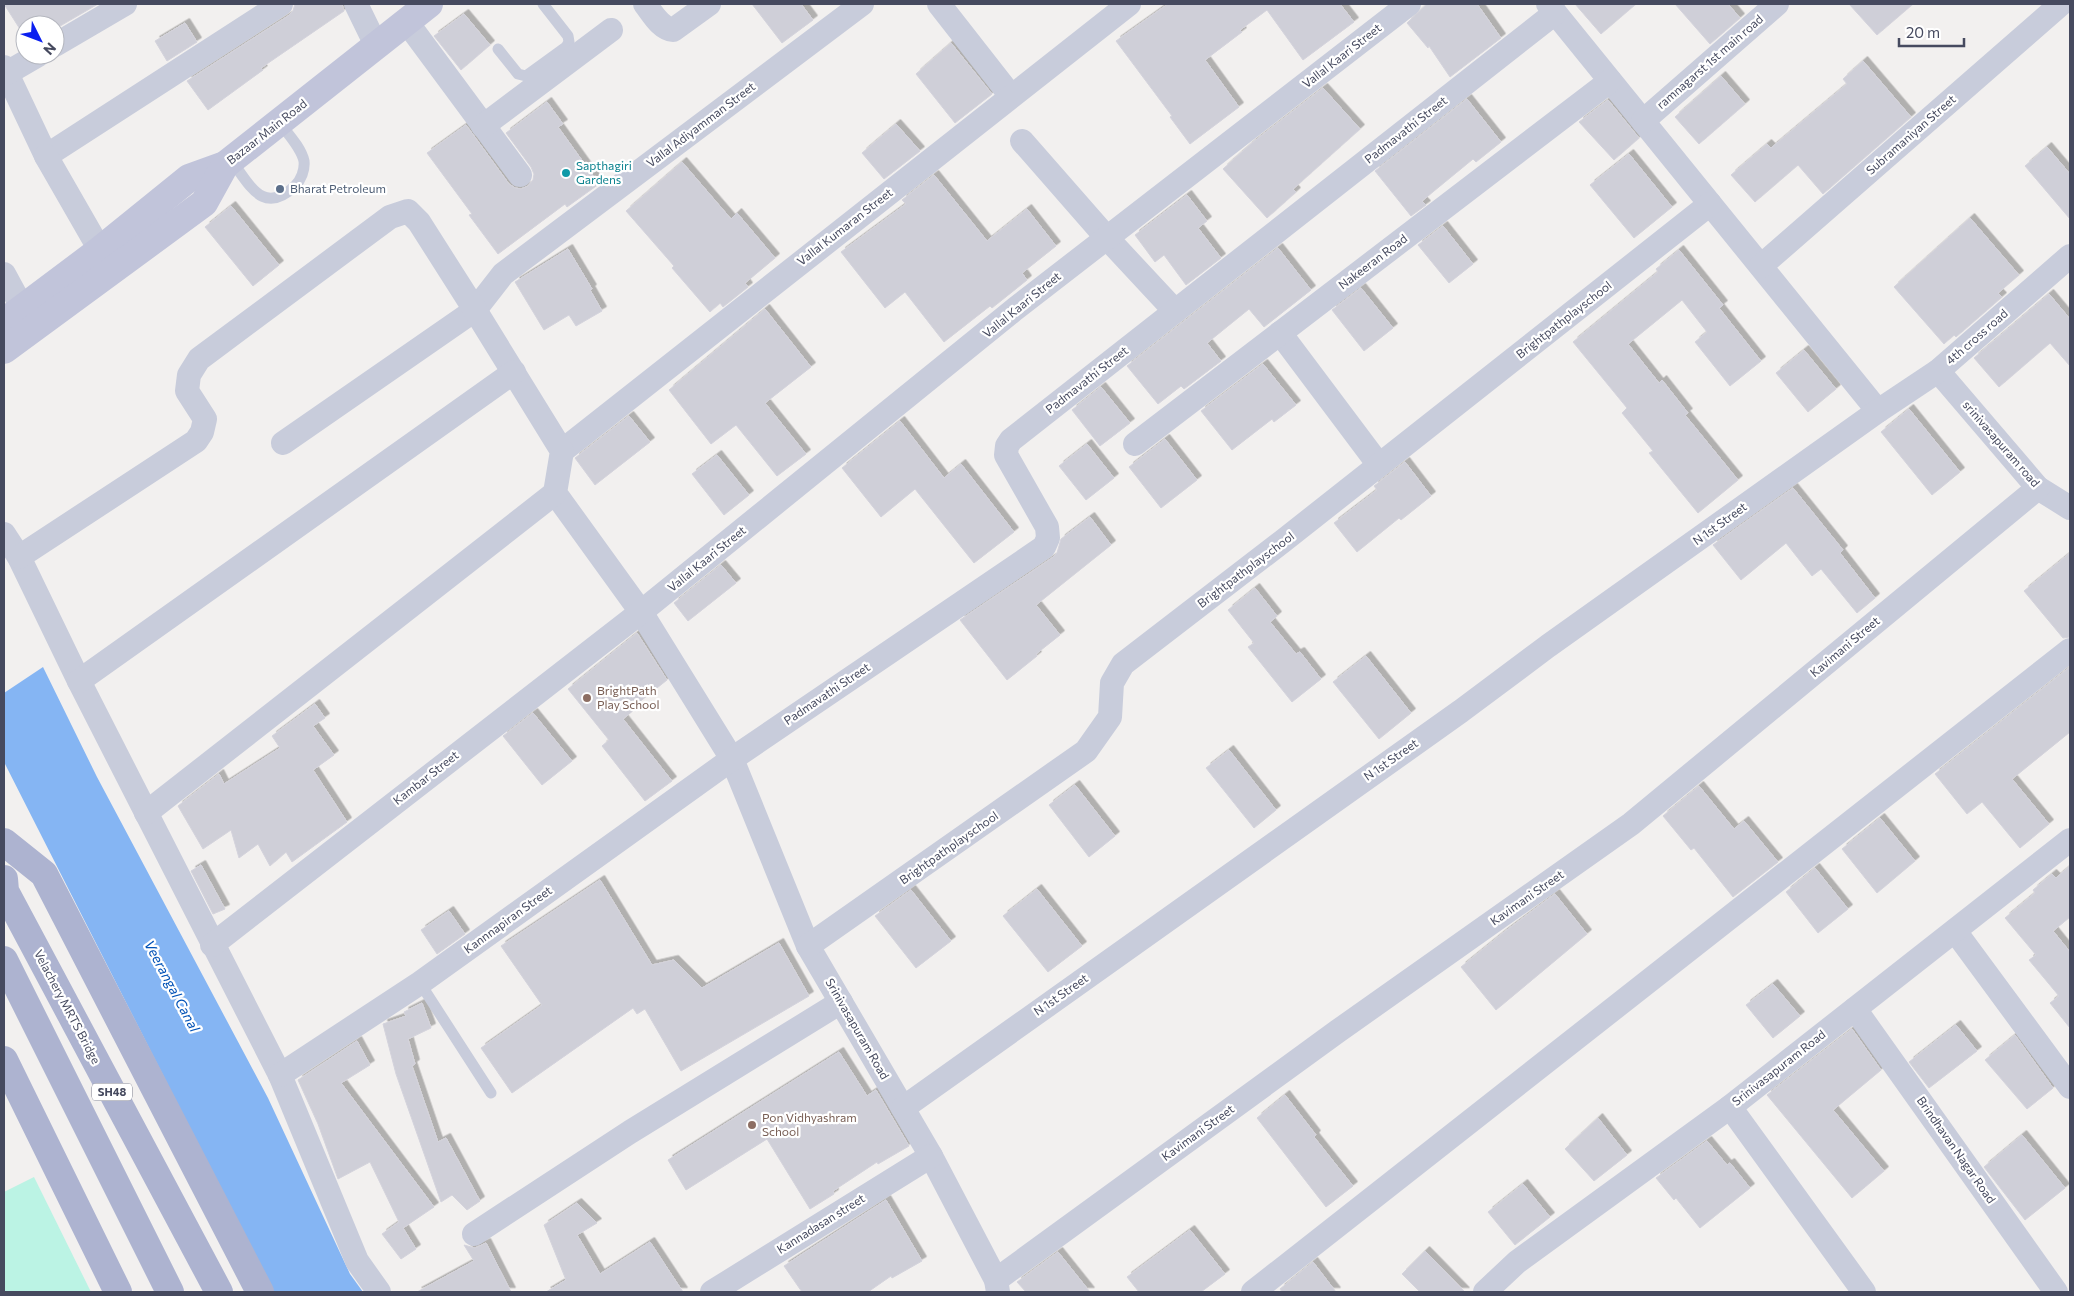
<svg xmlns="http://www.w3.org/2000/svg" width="2074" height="1296" font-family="Commissioner,sans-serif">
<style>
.green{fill:#bbf3e4}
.water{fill:#85b5f3}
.building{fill:#cfcfd8;stroke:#d4d3dc;filter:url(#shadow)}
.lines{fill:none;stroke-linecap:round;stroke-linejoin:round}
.service{stroke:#c8ccdb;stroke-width:11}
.minor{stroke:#c8ccdb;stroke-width:24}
.secondary{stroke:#c1c4da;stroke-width:28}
.primary{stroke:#adb3d0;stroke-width:28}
.culture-dot{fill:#0f9aa8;stroke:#fff;stroke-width:2}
.service-dot{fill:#5c6f8a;stroke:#fff;stroke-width:2}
.education-dot{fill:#8d6e63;stroke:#fff;stroke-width:2}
.labels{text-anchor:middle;stroke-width:4.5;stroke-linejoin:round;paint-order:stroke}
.shield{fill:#fff;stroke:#7e808f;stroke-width:1}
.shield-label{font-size:11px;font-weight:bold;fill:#464a5f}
.street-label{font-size:12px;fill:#464a5f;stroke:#fff}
.culture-label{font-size:12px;fill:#0d838f;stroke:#fff;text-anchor:start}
.service-label{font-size:12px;fill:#4e5e75;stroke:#fff;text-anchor:start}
.education-label{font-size:12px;fill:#785e54;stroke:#fff;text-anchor:start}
.water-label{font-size:14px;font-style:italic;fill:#0151b6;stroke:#fff}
</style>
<defs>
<filter id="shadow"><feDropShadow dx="4.5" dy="-4.5" stdDeviation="0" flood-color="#0004"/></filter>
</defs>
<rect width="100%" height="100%" fill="#f2f0ef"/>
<!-- green -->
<path class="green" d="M34 1177 91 1292H4V1192Z"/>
<!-- water -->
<path class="water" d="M43 667 97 777 268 1098 350 1274 363 1292H273L4 762V693Z"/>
<!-- building -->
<g class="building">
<path d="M4 4H98L55 29V25H25V37Z"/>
<path d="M295 4H342L344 11 261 68 263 70 208 110 187 81 288 16 293 11Z"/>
<path d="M752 4H801L813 20 782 43Z"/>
<path d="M1168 4H1340L1354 22 1303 60 1267 10 1240 30 1242 32 1205 60 1239 107 1190 144 1170 117 1172 116 1116 41Z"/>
<path d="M1427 4H1477L1501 38 1450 77 1429 46 1428 48 1407 23Z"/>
<path d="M1575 4H1636L1601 34Z"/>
<path d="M1675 4H1728L1740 18 1710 44Z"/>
<path d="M1849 4H1913L1877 35Z"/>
<path d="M464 14 490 45 461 70 434 36Z"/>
<path d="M185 23 197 42 167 61 155 41Z"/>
<path d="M951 43 992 94 955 123 916 74Z"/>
<path d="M1863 61 1911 117 1823 194 1798 165 1755 202 1731 175 1767 144 1771 148 1847 84 1843 79Z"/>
<path d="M1721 76 1745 104 1699 144 1675 117Z"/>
<path d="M1323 88 1360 129 1293 189 1296 192 1267 218 1223 169 1252 143Z"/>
<path d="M1467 99 1501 142 1476 162 1473 159 1434 191 1422 201 1426 205 1411 216 1375 171Z"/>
<path d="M1608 100 1639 138 1614 160 1579 122Z"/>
<path d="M547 102 563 124 558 127 599 184 567 207 565 204 498 254 469 215 472 214 427 153 466 125 509 184 515 188 521 189 528 186 533 180 534 174 531 167 506 133Z"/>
<path d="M896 124 920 151 884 179 862 153Z"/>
<path d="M2047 147 2070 174V219L2025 166Z"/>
<path d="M1629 154 1672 207 1634 238 1590 185Z"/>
<path d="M682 162 731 219 737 213 775 258 745 283 748 287 723 307 720 303 710 312 672 268 674 266 626 211Z"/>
<path d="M934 175 987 241 1027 209 1056 246 1022 273 1027 280 992 308 990 306 944 342 905 292 885 308 841 252 906 204 902 200Z"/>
<path d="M1187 195 1207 221 1198 228 1221 258 1186 285 1164 255 1155 262 1135 235Z"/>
<path d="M231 206 279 265 253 286 205 227Z"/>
<path d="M1970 218 2019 275 1998 293 2002 297 1956 337 1954 335 1944 344 1894 287Z"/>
<path d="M1443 226 1473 264 1449 283 1418 245Z"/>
<path d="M1278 248 1311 290 1264 327 1249 309 1207 343 1221 361 1184 389 1181 386 1158 404 1127 366Z"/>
<path d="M568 249 592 289 590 290 602 311 576 326 569 315 544 330 515 282Z"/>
<path d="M1679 250 1723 305 1719 308 1761 361 1730 386 1695 342 1707 332 1682 300 1628 344 1659 383 1662 380 1688 413 1685 415 1738 480 1698 513 1649 453 1653 451 1622 413 1627 408 1573 342 1658 272 1656 269Z"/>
<path d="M1361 288 1393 328 1364 351 1332 310Z"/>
<path d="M2049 294 2070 319V366L2050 343 1999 387 1974 358Z"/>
<path d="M765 309 811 367 765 403 806 454 777 476 736 425 711 444 669 390Z"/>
<path d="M1804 350 1836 389 1808 412 1776 373Z"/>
<path d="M1263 364 1296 405 1274 422 1272 419 1232 450 1201 411Z"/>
<path d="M1101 387 1130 423 1100 446 1072 410Z"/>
<path d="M1909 409 1960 472 1932 495 1881 432Z"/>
<path d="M629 416 650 442 595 485 575 458Z"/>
<path d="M900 421 944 478 961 464 1014 532 974 563 915 489 881 517 842 468Z"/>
<path d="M1165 439 1197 480 1161 508 1129 467Z"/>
<path d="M1087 444 1114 478 1086 500 1059 466Z"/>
<path d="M717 455 749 495 724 515 692 474Z"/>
<path d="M1405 462 1431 496 1401 520 1399 518 1357 552 1334 523 1377 490 1374 486Z"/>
<path d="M1793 488 1843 550 1840 553 1875 598 1857 613 1821 569 1812 576 1786 543 1741 580 1713 545Z"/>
<path d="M1090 517 1111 545 1036 605 1060 635 1036 654 1037 656 1007 680 960 620 1052 558 1057 553 1061 539Z"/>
<path d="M2070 553V637L2063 638 2024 591Z"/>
<path d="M721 565 736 583 688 621 674 603Z"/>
<path d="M1255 588 1277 616 1270 622 1296 654 1300 652 1321 679 1292 702 1248 647 1254 643 1228 610Z"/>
<path d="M637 633 667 680 633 707 635 709 623 719 672 781 645 801 602 746 609 740 568 689Z"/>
<path d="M1366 656 1411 713 1379 739 1333 682Z"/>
<path d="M2070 667V732L2012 779 2049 824 2020 848 1982 802 1967 814 1935 774Z"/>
<path d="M315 704 325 718 313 726 334 755 313 770 347 822 292 862 286 852 270 866 258 844 239 858 231 830 203 849 178 806 219 774 224 784 280 748 272 736Z"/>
<path d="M533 713 572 761 542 785 503 736Z"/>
<path d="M1229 750 1276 810 1254 828 1206 768Z"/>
<path d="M1075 785 1115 836 1089 857 1049 805Z"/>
<path d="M1699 786 1734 829 1744 821 1778 862 1733 897 1694 848 1691 850 1663 816Z"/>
<path d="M1880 818 1915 861 1877 893 1842 849Z"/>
<path d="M201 865 225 909 213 914 191 871Z"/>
<path d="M2070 866V917L2053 931 2070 952V1028L2050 1003 2059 996 2029 960 2036 955 2005 918 2035 893 2033 890 2052 874 2056 878Z"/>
<path d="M1815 868 1848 909 1818 933 1786 892Z"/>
<path d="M600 880 652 965 674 960 702 988 779 943 809 996 681 1071 645 1009 637 1014 633 1008 512 1093 481 1048 542 1005 501 946Z"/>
<path d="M1037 889 1082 946 1048 972 1003 916Z"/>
<path d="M911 890 951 941 916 968 875 916Z"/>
<path d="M1555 894 1587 934 1496 1010 1461 967 1503 933Z"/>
<path d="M449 911 465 934 437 954 421 930Z"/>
<path d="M1773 984 1800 1016 1773 1038 1746 1005Z"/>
<path d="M422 1003 431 1028 408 1039 415 1064 412 1066 438 1142 446 1138 480 1201 467 1210 452 1195 441 1202 396 1074 383 1024 406 1016 404 1012Z"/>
<path d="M1956 1025 1977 1051 1929 1088 1909 1062Z"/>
<path d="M1852 1029 1881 1070 1833 1110 1884 1171 1852 1198 1767 1095Z"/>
<path d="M2015 1035 2053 1088 2027 1109 1985 1060Z"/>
<path d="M357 1041 370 1065 341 1083 434 1207 403 1228 416 1249 401 1259 382 1234 399 1222 370 1162 338 1179 318 1124 298 1080Z"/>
<path d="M839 1052 867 1096 876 1090 909 1146 878 1164 877 1162 833 1191 834 1194 810 1209 767 1139 686 1190 668 1160Z"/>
<path d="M1285 1095 1316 1135 1314 1137 1353 1186 1326 1207 1257 1118Z"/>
<path d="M1598 1118 1627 1155 1594 1181 1565 1149Z"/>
<path d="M2022 1135 2065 1188 2025 1220 1984 1167Z"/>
<path d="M1707 1141 1727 1165 1730 1163 1750 1188 1700 1228 1676 1198 1674 1200 1656 1178Z"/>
<path d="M1523 1184 1550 1217 1515 1245 1488 1212Z"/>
<path d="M886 1200 922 1261 892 1278 891 1276 868 1292H802L784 1266Z"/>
<path d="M577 1203 597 1223 577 1235 600 1274 650 1242 683 1292H546L566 1280 544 1225Z"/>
<path d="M1190 1230 1225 1274 1201 1292H1139L1127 1277Z"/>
<path d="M486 1243 511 1292H417L474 1261 464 1245 475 1248Z"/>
<path d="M1425 1251 1465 1292H1420L1402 1274Z"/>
<path d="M1058 1252 1090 1292H1026L1017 1282Z"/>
<path d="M1313 1262 1336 1292H1282L1280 1289Z"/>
</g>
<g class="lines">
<!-- service -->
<g class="service">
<path d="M498 49 518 74 526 76 566 47 569 42 568 36 543 4"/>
<path d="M231 160C250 185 263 216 295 186 301 180 305 170 304 161 301 147 287 133 279 122"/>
<path d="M420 983 491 1093"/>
</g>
<!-- minor -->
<g class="minor">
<path d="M356 4 376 45"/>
<path d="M645 4C653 14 660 28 673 30L709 4"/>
<path d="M939 4 1011 96"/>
<path d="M1548 4 1878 411"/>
<path d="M406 21 520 175"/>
<path d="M55 45 125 4"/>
<path d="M4 67 46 156 281 4"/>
<path d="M7 73 38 55"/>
<path d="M1643 121 1777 4"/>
<path d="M483 126 611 30"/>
<path d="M1022 141 1107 238 1175 311"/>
<path d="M46 156 100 250"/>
<path d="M1761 266 2061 4"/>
<path d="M4 274 23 309"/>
<path d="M1280 333 1379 465"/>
<path d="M1938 371 2038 488 2070 508"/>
<path d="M283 443 475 310 503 274 862 4"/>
<path d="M1135 444 1610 81"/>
<path d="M562 451 1129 4"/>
<path d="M4 534 19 557 79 681 280 1075 357 1261 379 1292"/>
<path d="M19 557 196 441 202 432 205 419 187 391 189 375 199 359 390 217 408 211 419 222 475 310 562 451 555 493 641 612 732 759 808 946 931 1156 996 1280 998 1292"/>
<path d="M79 681 514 372"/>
<path d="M146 813 555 493"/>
<path d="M1955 931 2070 1087"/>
<path d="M212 945 641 612 1015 309 1409 4"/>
<path d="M808 946 1086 751 1110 717 1112 683 1123 664 1283 541 1710 204"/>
<path d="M1855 1009 2056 1292"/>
<path d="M280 1075 420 983 732 759 1044 547 1048 538 1047 527 1006 455 1007 446 1011 440 1555 13"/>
<path d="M1730 1107 1864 1292"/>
<path d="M903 1108 1461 711 1548 646 1878 411 1938 371 2070 256"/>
<path d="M474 1234 630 1132 841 1002"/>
<path d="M996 1280 1338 1031 1631 824 2038 488"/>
<path d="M712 1292 931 1156"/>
<path d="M1253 1292 2070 650"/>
<path d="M1485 1292 1517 1262 1730 1107 2070 840"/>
</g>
<!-- secondary -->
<g class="secondary">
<path d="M4 322 100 250 189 178 225 165 429 4"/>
<path d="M4 350 204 203 225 165"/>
</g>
<!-- primary -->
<g class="primary">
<path d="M4 842 44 874 260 1292"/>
<path d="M4 879 5 891 219 1292"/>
<path d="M4 960 170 1292"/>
<path d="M4 1060 118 1292"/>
</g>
</g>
<!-- markers -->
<circle class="culture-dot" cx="566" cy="173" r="5"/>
<circle class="service-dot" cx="280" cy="189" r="5"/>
<g class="education-dot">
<circle cx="587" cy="698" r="5"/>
<circle cx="752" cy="1125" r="5"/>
</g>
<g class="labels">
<!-- shield labels -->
<rect class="shield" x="92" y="1083.5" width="40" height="17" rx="4"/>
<g class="shield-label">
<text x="112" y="1096">SH48</text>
</g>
<!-- street labels -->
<g class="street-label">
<text transform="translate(1342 56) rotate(-38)" y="4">Vallal Kaari Street</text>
<text transform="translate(1710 62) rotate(-41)" y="4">ramnagarst 1st main road</text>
<text transform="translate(701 125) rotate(-37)" y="4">Vallal Adiyamman Street</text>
<text transform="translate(1406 130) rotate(-38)" y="4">Padmavathi Street</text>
<text transform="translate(267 132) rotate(-38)" y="4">Bazaar Main Road</text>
<text transform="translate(1911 135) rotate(-41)" y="4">Subramaniyan Street</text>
<text transform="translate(845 227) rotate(-38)" y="4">Vallal Kumaran Street</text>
<text transform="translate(1373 262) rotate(-37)" y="4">Nakeeran Road</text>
<text transform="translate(1022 305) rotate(-39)" y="4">Vallal Kaari Street</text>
<text transform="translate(1564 320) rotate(-38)" y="4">Brightpathplayschool</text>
<text transform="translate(1977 337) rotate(-41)" y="4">4th cross road</text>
<text transform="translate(1087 380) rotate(-38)" y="4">Padmavathi Street</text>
<text transform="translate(2001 444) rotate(49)" y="4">srinivasapuram road</text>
<text transform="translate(1720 524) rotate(-36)" y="4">N 1st Street</text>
<text transform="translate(707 559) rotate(-39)" y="4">Vallal Kaari Street</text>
<text transform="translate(1246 570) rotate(-37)" y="4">Brightpathplayschool</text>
<text transform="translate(1845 647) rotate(-40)" y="4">Kavimani Street</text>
<text transform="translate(827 694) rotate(-34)" y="4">Padmavathi Street</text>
<text transform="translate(1391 760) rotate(-35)" y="4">N 1st Street</text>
<text transform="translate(426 778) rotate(-38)" y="4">Kambar Street</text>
<text transform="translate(949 848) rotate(-35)" y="4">Brightpathplayschool</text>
<text transform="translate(1527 898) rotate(-35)" y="4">Kavimani Street</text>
<text transform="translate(508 920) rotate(-36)" y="4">Kannnapiran Street</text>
<text transform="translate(1061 995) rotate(-35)" y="4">N 1st Street</text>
<text transform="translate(67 1007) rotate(62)" y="4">Velachery MRTS Bridge</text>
<text transform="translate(857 1029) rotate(60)" y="4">Srinivasapuram Road</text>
<text transform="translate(1779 1068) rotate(-38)" y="4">Srinivasapuram Road</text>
<text transform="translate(1198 1133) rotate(-36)" y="4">Kavimani Street</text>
<text transform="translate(1956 1150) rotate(55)" y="4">Brindhavan Nagar Road</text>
<text transform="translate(821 1224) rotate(-32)" y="4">Kannadasan street</text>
</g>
<!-- culture labels -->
<g class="culture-label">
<text x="576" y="170">Sapthagiri<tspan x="576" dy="14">Gardens</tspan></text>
</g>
<!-- service labels -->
<g class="service-label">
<text x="290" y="193">Bharat Petroleum</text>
</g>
<!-- education labels -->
<g class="education-label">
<text x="597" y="695">BrightPath<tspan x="597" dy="14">Play School</tspan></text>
<text x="762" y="1122">Pon Vidhyashram<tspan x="762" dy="14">School</tspan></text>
</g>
<!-- water labels -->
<g class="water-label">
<text transform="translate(172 986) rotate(62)" y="5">Veerangal Canal</text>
</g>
</g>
<!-- border -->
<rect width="2074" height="1296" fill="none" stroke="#464a5f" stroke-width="10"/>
<!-- north arrow -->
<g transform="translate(40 40) rotate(132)"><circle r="24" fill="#ffffff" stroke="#b5b7bf"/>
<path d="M0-4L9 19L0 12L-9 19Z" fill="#0b1ff0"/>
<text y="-8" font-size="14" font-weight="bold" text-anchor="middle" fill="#464a5f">N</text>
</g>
<!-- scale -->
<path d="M1899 38v8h65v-8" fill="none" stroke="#464a5f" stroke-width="2.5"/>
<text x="1906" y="38" font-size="15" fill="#464a5f" stroke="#ffffff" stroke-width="4" paint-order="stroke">20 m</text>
</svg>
